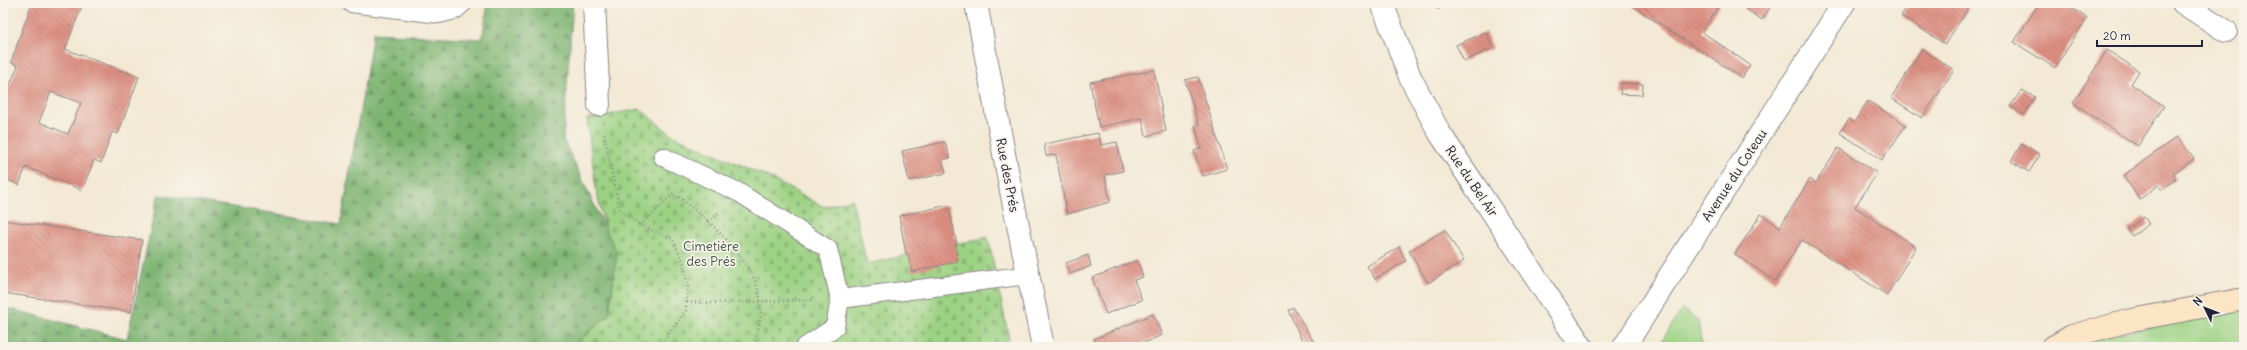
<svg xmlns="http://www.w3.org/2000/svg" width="2247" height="350" font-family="Delius,sans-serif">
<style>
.grass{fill:#9cd283;stroke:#5f7a5f}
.forest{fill:url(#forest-firs);stroke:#506b56}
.cemetery{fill:url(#cemetery-stones);stroke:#5f7a5f}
.building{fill:url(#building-back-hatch);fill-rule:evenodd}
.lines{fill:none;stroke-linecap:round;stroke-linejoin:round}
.service-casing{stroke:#8a8688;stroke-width:20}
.minor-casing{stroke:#8a8688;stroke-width:24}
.secondary-casing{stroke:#8a8688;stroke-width:24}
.path{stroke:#8a8688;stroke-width:2.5;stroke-dasharray:1 3;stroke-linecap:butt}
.service{stroke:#fff;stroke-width:18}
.minor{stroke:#fff;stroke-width:22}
.secondary{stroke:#fce5c4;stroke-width:22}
.labels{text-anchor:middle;stroke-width:3.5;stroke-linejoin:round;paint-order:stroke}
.street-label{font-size:13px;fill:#22223b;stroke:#f7f3e8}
.park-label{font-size:13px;fill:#475751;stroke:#f7f3e8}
</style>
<defs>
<pattern id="forest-firs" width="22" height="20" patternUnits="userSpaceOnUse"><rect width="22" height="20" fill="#7db471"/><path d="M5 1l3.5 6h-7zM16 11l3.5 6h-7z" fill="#66925e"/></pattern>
<pattern id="cemetery-stones" width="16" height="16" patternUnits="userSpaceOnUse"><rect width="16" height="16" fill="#9cd283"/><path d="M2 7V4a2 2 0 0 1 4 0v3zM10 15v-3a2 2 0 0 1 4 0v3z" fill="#86b472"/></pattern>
<pattern id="building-back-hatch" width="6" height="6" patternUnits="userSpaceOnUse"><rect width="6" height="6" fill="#de8f82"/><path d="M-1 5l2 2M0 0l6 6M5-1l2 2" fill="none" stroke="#b4746c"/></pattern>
</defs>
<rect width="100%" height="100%" fill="#f7f3e8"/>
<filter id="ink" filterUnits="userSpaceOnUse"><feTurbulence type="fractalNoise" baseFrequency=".025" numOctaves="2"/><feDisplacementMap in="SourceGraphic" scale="8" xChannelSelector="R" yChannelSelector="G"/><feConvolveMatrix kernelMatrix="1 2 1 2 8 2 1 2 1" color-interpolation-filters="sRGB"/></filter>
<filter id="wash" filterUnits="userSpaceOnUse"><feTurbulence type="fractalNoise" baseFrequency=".012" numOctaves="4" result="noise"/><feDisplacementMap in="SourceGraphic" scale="16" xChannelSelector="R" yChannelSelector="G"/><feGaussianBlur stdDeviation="0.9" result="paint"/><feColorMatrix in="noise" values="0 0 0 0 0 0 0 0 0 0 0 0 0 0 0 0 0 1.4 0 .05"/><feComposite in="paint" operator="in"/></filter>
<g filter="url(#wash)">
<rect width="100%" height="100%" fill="#f3e9d4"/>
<!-- grass -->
<g class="grass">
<path d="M2244 307V347H2053Z"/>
<path d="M1682 309 1698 320 1702 347H1658Z"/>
</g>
<!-- forest -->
<path class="forest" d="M488 3H573L563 139 617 253 609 315 572 347H3V307L127 339 158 195 341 224 373 33 482 39Z"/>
<!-- cemetery -->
<path class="cemetery" d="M640 109 672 135 768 177 824 207 852 199 867 264 988 237 1009 339 997 347H572L609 315 617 253 605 228 596 189 587 119Z"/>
<g id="blocks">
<!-- building -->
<g class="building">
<path d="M32 3H74L82 6 65 49 139 77 118 134 112 132 101 163 94 160 82 190 26 167 19 185 3 178V101L18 66 11 62ZM51 92 81 103 68 134 39 122Z"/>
<path d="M1435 3H1454L1438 9Z"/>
<path d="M1628 3H1721L1702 32 1750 65 1742 78Z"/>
<path d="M1737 3H1773L1762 20Z"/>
<path d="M1909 3H1972L1945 44 1901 16Z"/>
<path d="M2039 3H2064L2087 18 2055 68 2014 42Z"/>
<path d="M1486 32 1493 48 1464 61 1456 45Z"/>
<path d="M1922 49 1954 70 1922 118 1891 98Z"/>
<path d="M2107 50 2139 71 2131 84 2164 106 2138 146 2073 103Z"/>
<path d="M1154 70 1166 131 1146 136 1142 118 1099 127 1090 82Z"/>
<path d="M1198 77 1227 169 1203 176 1194 151 1201 148 1195 125H1199L1185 80Z"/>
<path d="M1621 83 1643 84 1642 95 1620 94Z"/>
<path d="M2022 90 2035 97 2024 115 2010 106Z"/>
<path d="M1868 101 1906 125 1882 160 1840 133 1849 119 1854 122Z"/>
<path d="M1098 133 1101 145 1117 142 1123 171 1105 175 1110 202 1067 214 1056 155 1046 156 1044 144Z"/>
<path d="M2177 137 2194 159 2173 174 2176 179 2162 190 2159 185 2140 199 2123 176Z"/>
<path d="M945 142 950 158 942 160 946 173 909 181 902 151Z"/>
<path d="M2022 143 2040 155 2029 172 2011 161Z"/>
<path d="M1838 148 1877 173 1855 207 1916 247 1887 295 1802 240 1775 281 1735 254 1761 214 1780 227 1810 179 1816 183Z"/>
<path d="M948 205 957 244H955L958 261 912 272 908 254H906L899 216Z"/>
<path d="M2144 217 2149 224 2132 236 2127 229Z"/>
<path d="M3 220 142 240 131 312 3 293Z"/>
<path d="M1445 230 1464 261 1428 283 1409 251Z"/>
<path d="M1399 247 1406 261 1375 279 1367 266Z"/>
<path d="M1088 255 1091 266 1070 274 1066 263Z"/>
<path d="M1137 260 1143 277 1134 280 1142 300 1106 314 1092 278Z"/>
<path d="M1293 307 1303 324 1316 346 1305 347 1288 310Z"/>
<path d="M1153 314 1162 335 1135 347H1097L1094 339Z"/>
</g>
</g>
</g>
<g filter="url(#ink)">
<use href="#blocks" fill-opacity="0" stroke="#8a8688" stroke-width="1"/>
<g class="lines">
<defs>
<g id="service">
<path d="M351 3 439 14 455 10 463 3"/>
<path d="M663 157 738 192 828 249 840 299 835 327 805 347"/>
<path d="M840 299 1029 275"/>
</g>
<g id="minor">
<path d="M594 3 599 105"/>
<path d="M976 3 1010 186 1043 347"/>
<path d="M1382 3 1410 77 1439 132 1582 347"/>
<path d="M2183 3 2226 31"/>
<path d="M1624 347 1844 3"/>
</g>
<path id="secondary" d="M2053 347 2072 336 2132 320 2244 299"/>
</defs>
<!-- service casing -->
<use href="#service" class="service-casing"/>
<!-- minor casing -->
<use href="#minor" class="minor-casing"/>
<!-- secondary casing -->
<use href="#secondary" class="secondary-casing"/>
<!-- path -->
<g class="path">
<path d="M604 134 620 211 641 225 672 239 683 261 688 287 686 310 659 347"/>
<path d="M679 197 709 222"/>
<path d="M718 213 709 222C747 260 776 292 752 347"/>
<path d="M641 225 674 193"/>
<path d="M687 302 710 303 812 300"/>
</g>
<!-- service -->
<use href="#service" class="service"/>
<!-- minor -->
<use href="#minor" class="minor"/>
<!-- secondary -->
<use href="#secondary" class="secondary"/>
</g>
</g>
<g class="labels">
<!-- street labels -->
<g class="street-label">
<text transform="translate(1008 175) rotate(79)" y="5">Rue des Prés</text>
<text transform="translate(1734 175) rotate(-57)" y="5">Avenue du Coteau</text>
<text transform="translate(1472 181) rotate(56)" y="5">Rue du Bel Air</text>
</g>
<!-- park labels -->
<g class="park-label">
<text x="711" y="251">Cimetière<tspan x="711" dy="15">des Prés</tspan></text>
</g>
</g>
<!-- margin -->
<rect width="2247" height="350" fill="none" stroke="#f7f3e8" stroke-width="16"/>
<!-- north arrow -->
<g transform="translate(2205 308) rotate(313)" stroke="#f7f3e8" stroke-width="3" paint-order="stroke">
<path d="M0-3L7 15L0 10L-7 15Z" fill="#22223b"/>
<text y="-6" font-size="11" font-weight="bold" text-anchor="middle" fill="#22223b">N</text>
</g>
<!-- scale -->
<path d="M2097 40v6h105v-6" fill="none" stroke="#22223b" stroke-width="2"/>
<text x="2103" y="40" font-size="12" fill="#22223b" stroke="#f7f3e8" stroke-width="3" paint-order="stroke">20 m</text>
</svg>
